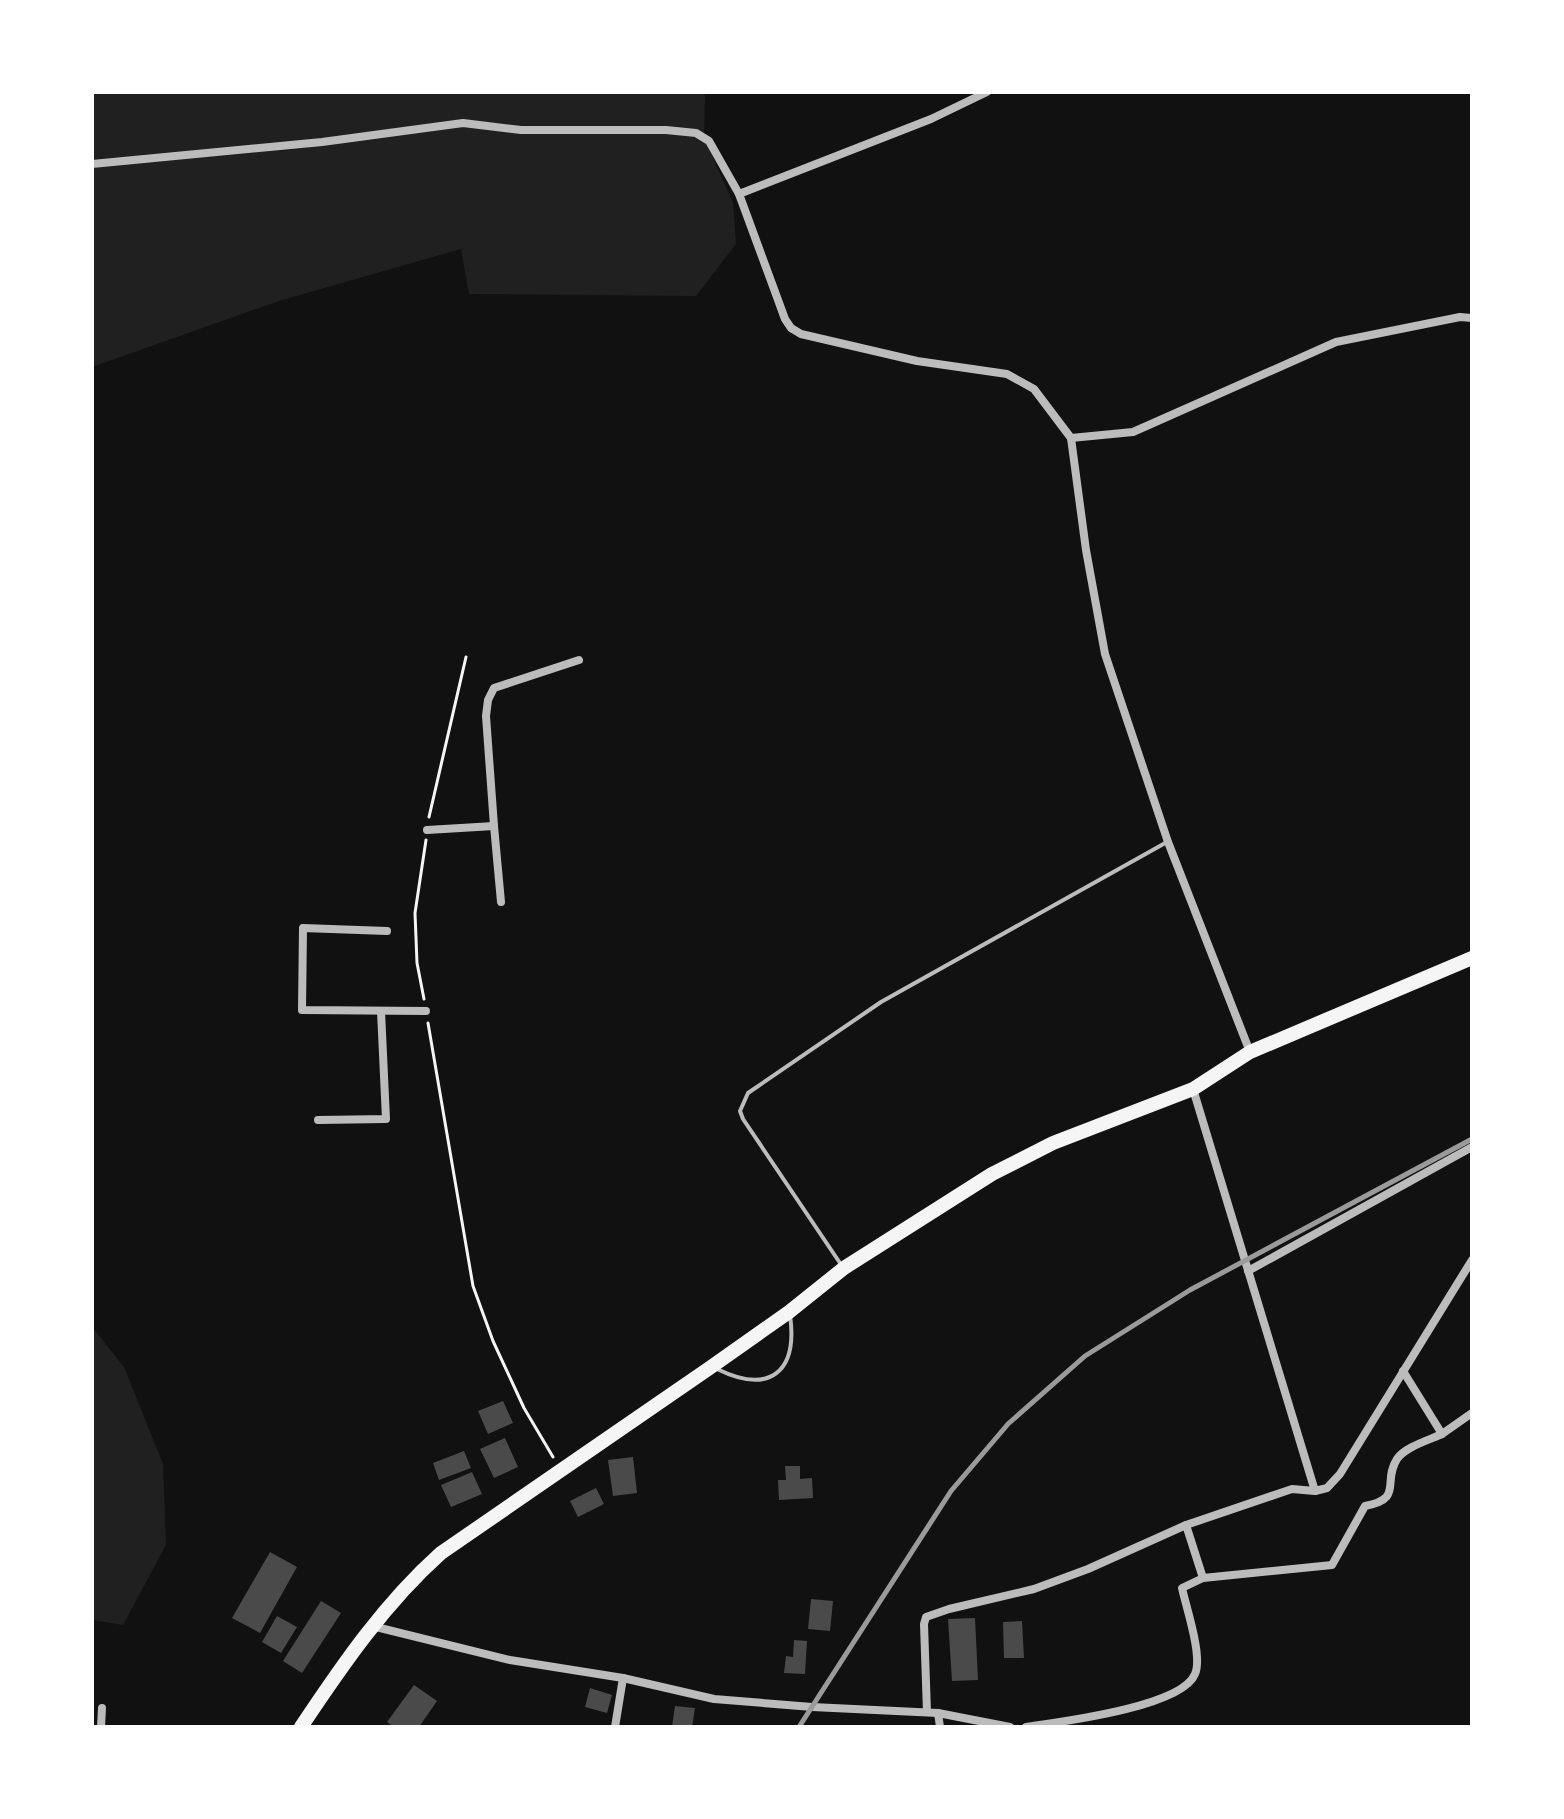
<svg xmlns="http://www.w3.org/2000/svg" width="1564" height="1819" font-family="Roboto,sans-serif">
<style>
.green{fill:#202020}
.building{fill:#4a4a4a}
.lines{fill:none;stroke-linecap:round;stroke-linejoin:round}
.path{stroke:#f5f5f5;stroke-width:3}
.service{stroke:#bcbcbc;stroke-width:4}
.minor{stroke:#bcbcbc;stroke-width:8}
.trunk{stroke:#f5f5f5;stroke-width:14}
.rail{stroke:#9a9a9a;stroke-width:5}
</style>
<rect width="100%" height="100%" fill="#111"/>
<!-- green -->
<g class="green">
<path d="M92 92H705L704 137 733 203 736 244 696 296 469 294 461 249 279 301 92 367Z"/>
<path d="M92 1327 124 1367 163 1464 166 1545 123 1625 92 1620Z"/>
</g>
<!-- building -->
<g class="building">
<path d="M503 1401 513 1423 488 1434 478 1411Z"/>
<path d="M505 1438 518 1467 494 1478 480 1449Z"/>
<path d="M464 1451 471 1468 439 1480 433 1463Z"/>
<path d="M633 1457 637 1493 613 1496 608 1460Z"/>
<path d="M785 1466H800V1479L812 1478 813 1498 779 1500 778 1480H786Z"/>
<path d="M472 1472 482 1494 451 1507 441 1485Z"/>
<path d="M596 1488 604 1504 578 1517 570 1501Z"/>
<path d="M270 1552 297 1567 260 1633 232 1618Z"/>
<path d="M811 1599 833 1601 830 1631 808 1629Z"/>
<path d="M321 1601 341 1613 302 1673 283 1661Z"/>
<path d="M277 1616 297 1627 281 1653 262 1642Z"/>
<path d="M975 1618 978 1680 952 1681 948 1619Z"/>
<path d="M1022 1621 1024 1658H1004L1003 1622Z"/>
<path d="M794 1640 807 1641 805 1674 784 1673 786 1656 793 1657Z"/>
<path d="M414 1685 437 1701 419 1727H394L387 1722Z"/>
<path d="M590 1688 612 1695 607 1713 585 1707Z"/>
<path d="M675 1706 695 1708 692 1727H672Z"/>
</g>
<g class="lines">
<!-- path -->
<g class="path">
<path d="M429 817 466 657"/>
<path d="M424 999 417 963 415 913 426 840"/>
<path d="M428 1023 473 1286 493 1341 524 1408 553 1457"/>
</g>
<!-- service -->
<g class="service">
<path d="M842 1266 743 1119 740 1111 748 1093 881 1002 1167 842"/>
<path d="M717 1369C770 1395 798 1372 790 1315"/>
</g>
<!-- minor -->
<g class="minor">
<path d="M92 164 322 142 463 123 521 130H666L696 133 709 141 739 194 785 319 791 328 801 334 917 361 1007 374 1034 389 1071 438 1086 550 1105 654 1168 842 1250 1052"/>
<path d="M739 194 931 119 987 92"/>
<path d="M1071 438 1133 432 1336 342 1460 317 1472 318"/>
<path d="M494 826 486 716 488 700 494 688 579 660"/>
<path d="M427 830 494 826 501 902"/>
<path d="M387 931 303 928 302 1010 426 1011"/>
<path d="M1193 1089 1315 1491 1327 1488 1340 1474 1472 1260"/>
<path d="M318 1120 386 1119 381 1011"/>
<path d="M1248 1271 1472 1147"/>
<path d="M1403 1371 1442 1434 1472 1413"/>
<path d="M1203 1578 1332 1565 1365 1506C1404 1499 1382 1482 1397 1459 1405 1447 1429 1440 1442 1434"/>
<path d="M372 1626 510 1660 623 1678 714 1699 812 1707 938 1713 1010 1727"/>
<path d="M927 1712 924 1624 926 1617 949 1609 1034 1589 1088 1569 1186 1525 1292 1489 1315 1491"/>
<path d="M938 1713 940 1727"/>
<path d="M101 1727 102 1708"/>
<path d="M615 1727 623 1678"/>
<path d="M1026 1727C1060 1722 1182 1707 1195 1674 1203 1656 1186 1607 1182 1588L1203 1578 1186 1525"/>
</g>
<!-- trunk -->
<path class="trunk" d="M301 1727C343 1664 385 1603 441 1553L711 1367 789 1312 844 1268 992 1174 1053 1143 1193 1089 1250 1052 1472 958"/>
<!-- rail -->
<path class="rail" d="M799 1727 951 1491 1008 1424 1085 1356 1190 1290 1472 1139"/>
</g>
<!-- border -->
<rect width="1564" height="1819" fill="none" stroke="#ffffff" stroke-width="188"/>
</svg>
